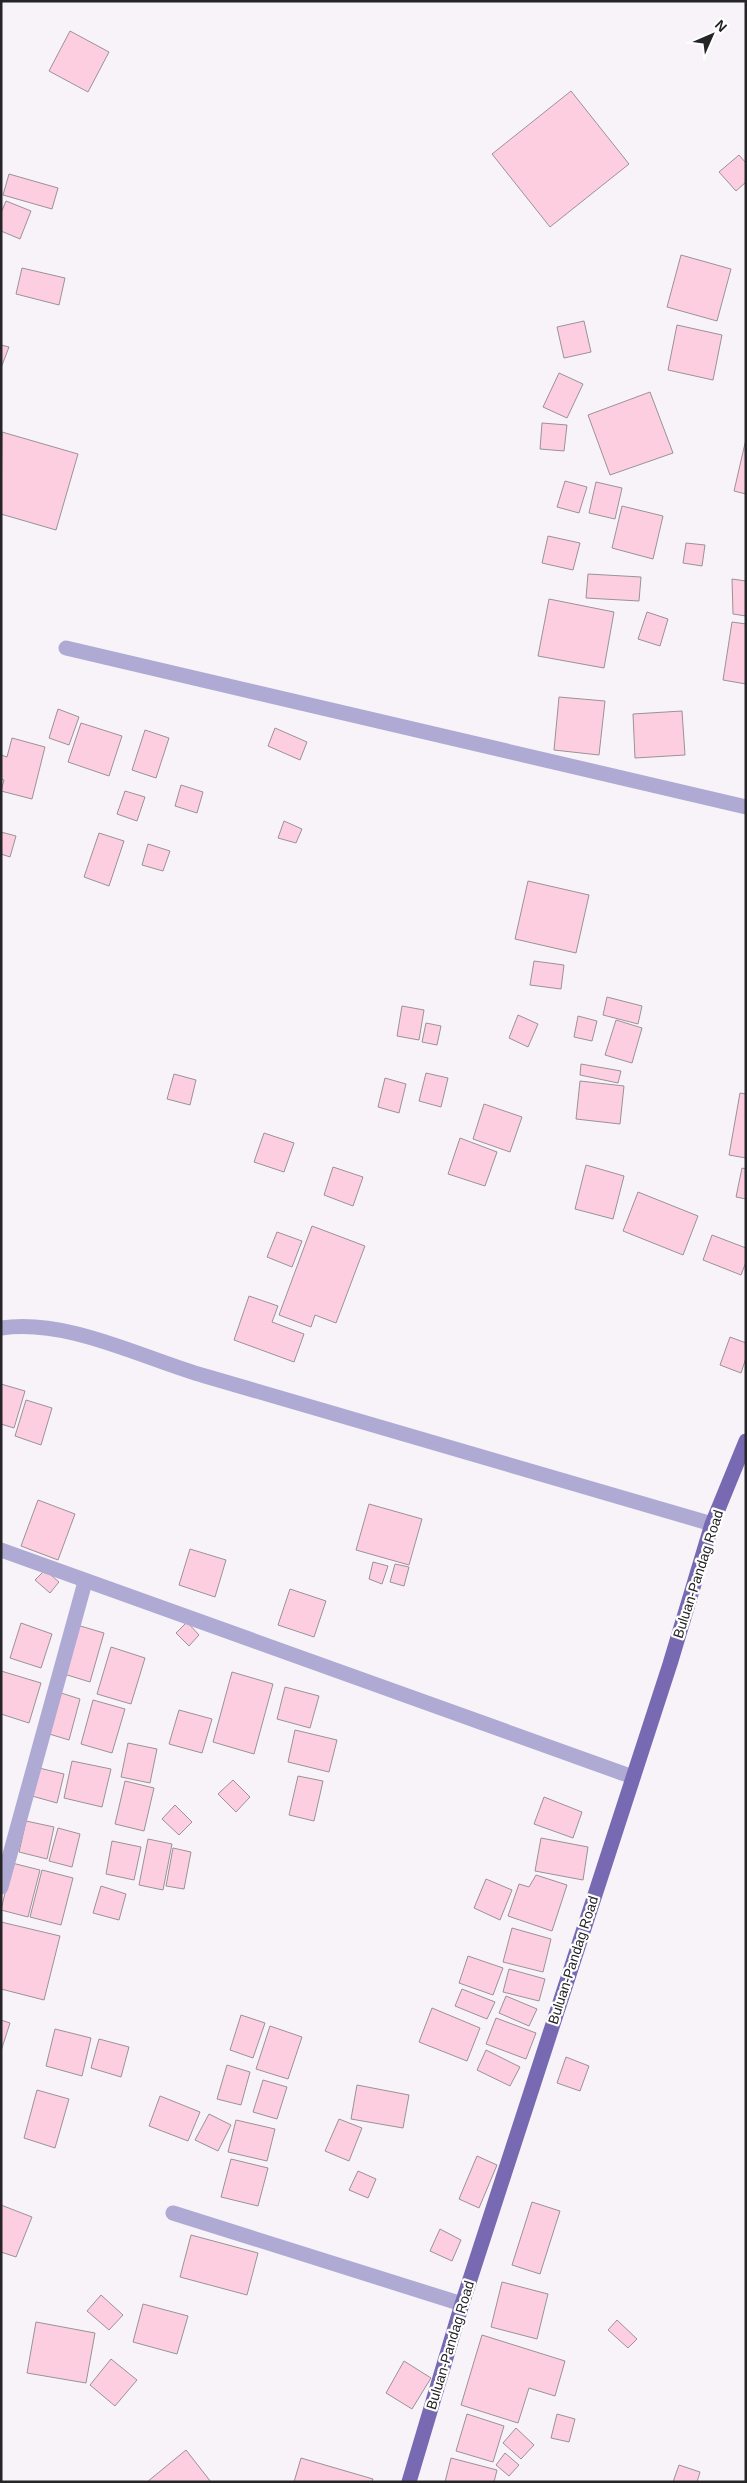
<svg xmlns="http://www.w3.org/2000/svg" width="747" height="2483" font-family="Helvetica,sans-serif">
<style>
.building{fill:#fdcee0;stroke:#9a9396}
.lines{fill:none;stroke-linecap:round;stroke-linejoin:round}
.minor{stroke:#afaad4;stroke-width:15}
.major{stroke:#776ab3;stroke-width:15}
.labels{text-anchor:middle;stroke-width:4.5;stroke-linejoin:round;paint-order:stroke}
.street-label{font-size:14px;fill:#252426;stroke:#fff}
</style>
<rect width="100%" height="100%" fill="#f8f3f8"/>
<!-- building -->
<g class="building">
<path d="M70 31 109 52 88 92 49 71Z"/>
<path d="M571 91 629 164 550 227 492 154Z"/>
<path d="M739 155 746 163V182L736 191 719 172Z"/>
<path d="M9 174 58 188 52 209 3 195Z"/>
<path d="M6 201 31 211 20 239 1 231V213Z"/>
<path d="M681 255 731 269 717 321 667 307Z"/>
<path d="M22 268 65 278 59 305 16 294Z"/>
<path d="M584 321 591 352 564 358 557 327Z"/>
<path d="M677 325 722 335 713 380 668 370Z"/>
<path d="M1 345 9 347 1 368Z"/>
<path d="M559 373 583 384 567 418 543 407Z"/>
<path d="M650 392 673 453 610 475 588 415Z"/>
<path d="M542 423 567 425 564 451 540 449Z"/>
<path d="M2 432 78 454 56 530 1 514Z"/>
<path d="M746 439V494L734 491Z"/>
<path d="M565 481 587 487 579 513 557 507Z"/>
<path d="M596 482 622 488 615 519 589 513Z"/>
<path d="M622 506 663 516 653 559 612 548Z"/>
<path d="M548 536 580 543 573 570 542 563Z"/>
<path d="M686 543 705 545 702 566 683 563Z"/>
<path d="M588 574 641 577 639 601 586 598Z"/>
<path d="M732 579 746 581V616L733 614Z"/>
<path d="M549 599 614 612 604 668 538 656Z"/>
<path d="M647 612 668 619 660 646 638 639Z"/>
<path d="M732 622 746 624V684L723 680Z"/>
<path d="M559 697 605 701 599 755 554 750Z"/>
<path d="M58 709 79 717 69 745 49 738Z"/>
<path d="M682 711 685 755 635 758 633 714Z"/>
<path d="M81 723 122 736 109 776 68 762Z"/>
<path d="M275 728 307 742 300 760 268 746Z"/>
<path d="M145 730 169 738 156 778 132 770Z"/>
<path d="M12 738 45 747 32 799 1 791 4 780 1 779V755L7 757Z"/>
<path d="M181 785 203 792 197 813 175 806Z"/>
<path d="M125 791 145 797 137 821 117 814Z"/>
<path d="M284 821 302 829 296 843 278 838Z"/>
<path d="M1 832 16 836 10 857 1 854Z"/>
<path d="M99 833 124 841 109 886 84 877Z"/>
<path d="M148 844 170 851 163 871 142 865Z"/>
<path d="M528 881 589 895 576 953 515 939Z"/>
<path d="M534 961 564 965 561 989 530 985Z"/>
<path d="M607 997 642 1006 638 1024 603 1015Z"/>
<path d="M402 1006 424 1010 419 1040 397 1036Z"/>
<path d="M518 1015 538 1024 528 1047 509 1038Z"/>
<path d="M578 1016 597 1021 592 1041 574 1037Z"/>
<path d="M616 1020 642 1028 632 1063 605 1055Z"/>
<path d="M426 1023 441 1026 437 1045 422 1042Z"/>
<path d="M581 1064 621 1071 618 1083 580 1075Z"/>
<path d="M426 1073 448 1078 441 1107 419 1101Z"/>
<path d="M174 1074 196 1080 190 1105 167 1099Z"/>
<path d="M385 1078 406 1084 399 1113 378 1107Z"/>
<path d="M580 1081 624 1086 620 1124 576 1119Z"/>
<path d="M740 1093 746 1094V1158L729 1155Z"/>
<path d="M484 1104 522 1117 510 1152 473 1139Z"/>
<path d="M264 1133 294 1143 284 1172 254 1162Z"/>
<path d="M460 1138 497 1152 485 1186 448 1174Z"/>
<path d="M586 1165 624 1176 613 1219 575 1209Z"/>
<path d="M333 1167 363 1177 353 1206 324 1195Z"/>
<path d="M742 1168 746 1169V1199L736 1197Z"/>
<path d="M638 1192 698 1216 683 1255 623 1231Z"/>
<path d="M312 1226 365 1246 336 1323 315 1315 311 1327 279 1315Z"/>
<path d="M277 1232 302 1241 292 1267 267 1257Z"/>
<path d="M712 1235 746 1248V1262L741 1275 703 1260Z"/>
<path d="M249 1296 278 1306 272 1322 304 1334 294 1362 234 1340Z"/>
<path d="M730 1337 746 1343V1358L741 1373 720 1365Z"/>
<path d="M1 1384 25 1391 14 1428 1 1424Z"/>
<path d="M26 1400 52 1408 41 1445 15 1436Z"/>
<path d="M38 1500 75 1514 58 1560 21 1546Z"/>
<path d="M369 1504 422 1519 409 1565 356 1550Z"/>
<path d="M190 1549 226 1560 215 1597 179 1585Z"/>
<path d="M373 1562 388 1566 382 1584 369 1579Z"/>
<path d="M395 1564 409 1567 404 1586 390 1582Z"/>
<path d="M45 1570 59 1582 50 1593 35 1580Z"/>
<path d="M290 1589 326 1601 314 1637 278 1625Z"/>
<path d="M187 1622 199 1635 189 1646 176 1633Z"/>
<path d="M21 1623 52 1634 41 1668 10 1658Z"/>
<path d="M77 1625 104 1633 90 1682 64 1674Z"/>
<path d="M111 1647 145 1658 131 1704 97 1694Z"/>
<path d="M1 1671 41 1683 29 1723 1 1714Z"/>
<path d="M232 1672 273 1684 254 1754 213 1742Z"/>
<path d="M285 1687 319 1696 310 1728 277 1719Z"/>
<path d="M58 1692 80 1699 69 1740 46 1733Z"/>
<path d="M93 1700 125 1709 112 1753 81 1744Z"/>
<path d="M179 1710 212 1719 202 1753 169 1744Z"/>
<path d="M295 1730 337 1740 329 1772 288 1762Z"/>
<path d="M128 1743 157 1749 150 1783 121 1777Z"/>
<path d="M72 1761 111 1769 102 1807 64 1798Z"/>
<path d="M39 1768 64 1774 57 1803 32 1796Z"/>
<path d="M298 1776 323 1781 314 1821 289 1815Z"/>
<path d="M233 1780 250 1797 236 1812 218 1794Z"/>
<path d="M125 1781 154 1788 144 1831 115 1824Z"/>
<path d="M544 1797 582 1812 573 1838 534 1824Z"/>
<path d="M175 1805 192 1822 179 1835 162 1819Z"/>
<path d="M26 1821 54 1827 47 1859 19 1852Z"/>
<path d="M58 1828 80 1834 72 1867 49 1861Z"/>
<path d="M541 1838 588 1847 583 1880 535 1871Z"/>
<path d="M148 1839 172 1844 163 1890 139 1885Z"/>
<path d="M112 1841 141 1847 134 1880 106 1874Z"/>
<path d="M173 1848 191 1852 184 1889 166 1886Z"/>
<path d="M12 1863 40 1870 28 1917 1 1910Z"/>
<path d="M42 1870 73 1878 61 1925 30 1917Z"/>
<path d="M536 1875 567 1885 552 1931 508 1916 519 1884 529 1887Z"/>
<path d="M486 1879 512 1890 500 1920 474 1908Z"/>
<path d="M101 1886 126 1894 119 1920 93 1913Z"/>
<path d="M1 1922 60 1936 44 2000 1 1989Z"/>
<path d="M512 1928 551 1939 543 1972 503 1962Z"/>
<path d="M468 1956 503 1968 493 1995 459 1983Z"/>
<path d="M509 1969 545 1979 539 2001 503 1992Z"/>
<path d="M462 1989 495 2002 487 2019 455 2006Z"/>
<path d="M506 1996 537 2009 529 2026 499 2013Z"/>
<path d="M432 2008 480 2028 467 2061 419 2042Z"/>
<path d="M241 2015 265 2023 253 2058 230 2050Z"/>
<path d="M496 2018 536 2033 526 2059 486 2044Z"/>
<path d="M1 2020 10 2023 1 2051Z"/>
<path d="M270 2026 302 2037 288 2079 256 2069Z"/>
<path d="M55 2029 91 2038 82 2076 46 2066Z"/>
<path d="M99 2039 129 2047 121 2077 91 2068Z"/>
<path d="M486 2050 520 2067 510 2086 477 2070Z"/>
<path d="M566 2057 589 2066 580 2091 557 2083Z"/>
<path d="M227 2065 250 2072 241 2105 217 2099Z"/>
<path d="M263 2080 287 2087 277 2119 253 2112Z"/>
<path d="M357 2085 409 2095 403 2128 351 2119Z"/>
<path d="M37 2090 69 2099 55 2148 24 2138Z"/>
<path d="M160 2096 200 2112 188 2141 149 2126Z"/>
<path d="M209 2114 231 2125 218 2151 195 2140Z"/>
<path d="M339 2119 362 2128 349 2161 325 2151Z"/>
<path d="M236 2120 275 2129 267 2161 228 2152Z"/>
<path d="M477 2156 497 2165 479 2208 459 2199Z"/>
<path d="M231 2159 268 2168 258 2206 221 2197Z"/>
<path d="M358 2171 376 2179 368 2198 349 2190Z"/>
<path d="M532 2202 560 2211 540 2274 512 2265Z"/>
<path d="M1 2205 32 2217 16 2257 1 2252Z"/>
<path d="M440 2229 461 2240 452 2261 430 2251Z"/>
<path d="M191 2235 258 2253 247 2295 180 2277Z"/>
<path d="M502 2282 548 2294 537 2339 491 2327Z"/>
<path d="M101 2295 123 2315 109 2330 87 2311Z"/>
<path d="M143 2304 188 2316 177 2354 133 2342Z"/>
<path d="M617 2320 637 2339 628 2348 608 2330Z"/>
<path d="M36 2322 95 2333 86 2383 27 2373Z"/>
<path d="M482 2335 565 2361 555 2396 529 2388 518 2423 461 2405Z"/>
<path d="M111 2359 137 2380 115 2406 90 2385Z"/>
<path d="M404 2361 431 2378 412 2409 386 2393Z"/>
<path d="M467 2414 504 2426 493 2462 456 2451Z"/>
<path d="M557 2414 575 2419 569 2442 551 2438Z"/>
<path d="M516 2428 534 2445 521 2459 503 2443Z"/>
<path d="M186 2450 211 2482H147Z"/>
<path d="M505 2453 519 2465 509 2476 496 2465Z"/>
<path d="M301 2458 373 2479 372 2482H294Z"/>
<path d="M451 2458 497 2470 494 2482H445Z"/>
<path d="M679 2465 700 2472 697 2482H673Z"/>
</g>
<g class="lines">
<!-- minor -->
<g class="minor">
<path d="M66 648 746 807"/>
<path d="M1 1328C67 1318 142 1358 205 1376 374 1426 543 1475 712 1524"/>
<path d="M1 1550 633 1777"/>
<path d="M1 1887 85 1582"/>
<path d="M173 2213 462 2304"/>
</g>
<!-- major -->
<path class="major" d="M409 2482 462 2304 670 1664 712 1524 746 1441"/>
</g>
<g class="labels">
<!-- street labels -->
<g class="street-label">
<text transform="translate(698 1574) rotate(-72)" y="5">Buluan-Pandag Road</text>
<text transform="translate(573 1960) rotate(-72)" y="5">Buluan-Pandag Road</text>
<text transform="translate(450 2345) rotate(-73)" y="5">Buluan-Pandag Road</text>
</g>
</g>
<!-- border -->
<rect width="747" height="2483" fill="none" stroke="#252426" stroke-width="5"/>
<!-- north arrow -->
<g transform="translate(712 35) rotate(45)" stroke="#ffffff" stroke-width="4" paint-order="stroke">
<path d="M0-4L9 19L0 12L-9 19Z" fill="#252426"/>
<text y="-8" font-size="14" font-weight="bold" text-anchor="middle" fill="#252426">N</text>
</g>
</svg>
